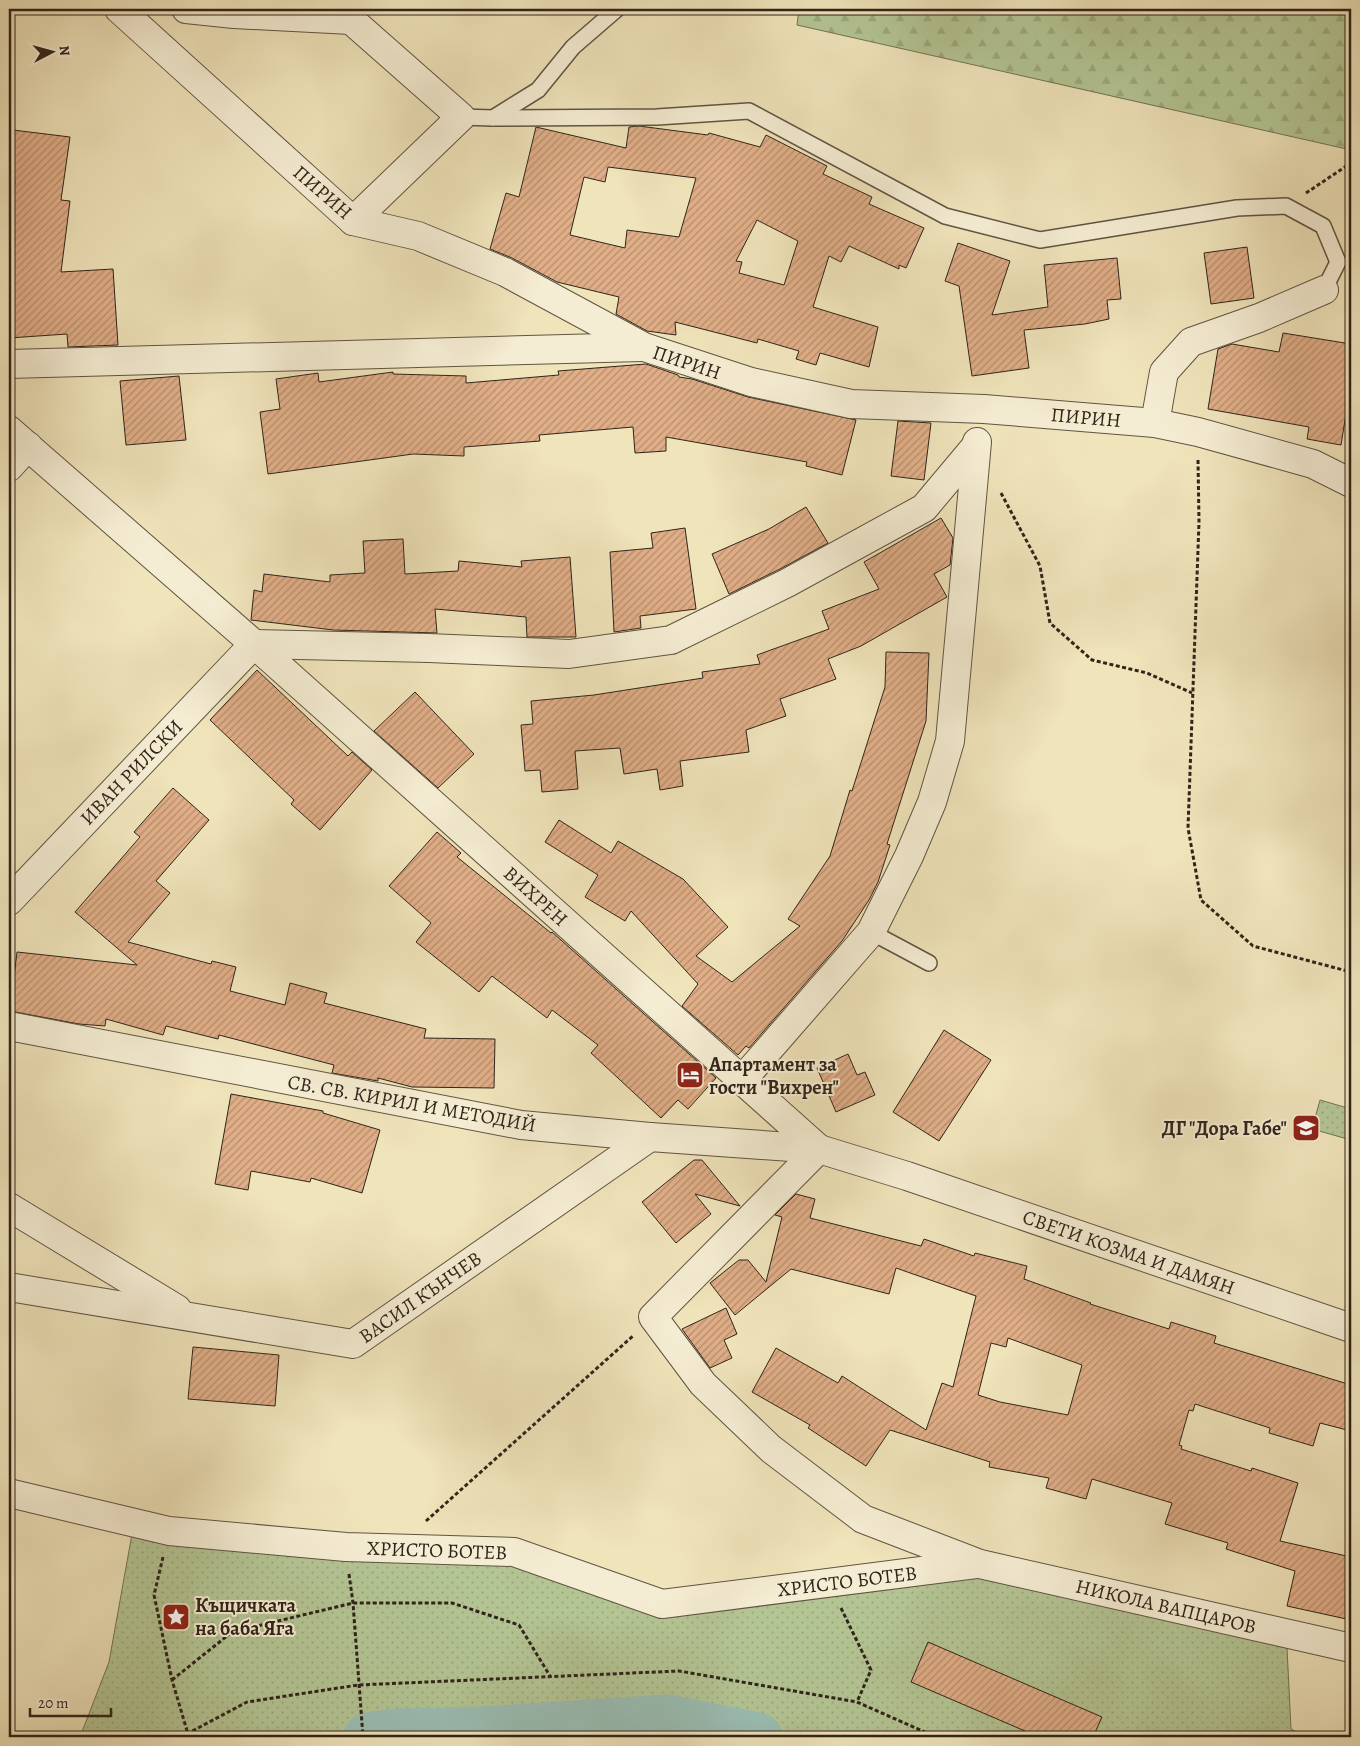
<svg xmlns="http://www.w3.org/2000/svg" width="1360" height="1746" font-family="Alegreya,serif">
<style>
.forest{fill:url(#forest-firs);stroke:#727457}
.park{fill:url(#park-dots);stroke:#727457}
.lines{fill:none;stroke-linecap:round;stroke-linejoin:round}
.river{stroke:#9abeb4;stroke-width:49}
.building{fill:url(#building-hatch);stroke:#30241a;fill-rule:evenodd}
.service-casing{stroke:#605442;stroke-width:18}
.minor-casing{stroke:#605442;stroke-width:30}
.path{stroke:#30241a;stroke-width:3;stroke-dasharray:4 2.5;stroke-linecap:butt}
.service{stroke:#f5edd3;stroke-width:15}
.minor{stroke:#f5edd3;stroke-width:28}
.labels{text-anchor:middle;stroke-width:4;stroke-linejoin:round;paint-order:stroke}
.street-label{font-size:20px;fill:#30241a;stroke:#f5edd3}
.poi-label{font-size:20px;font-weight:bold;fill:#30241a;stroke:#f5edd3;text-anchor:start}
</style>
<defs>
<pattern id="forest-firs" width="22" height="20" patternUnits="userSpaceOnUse" patternTransform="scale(1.25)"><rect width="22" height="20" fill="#b4c594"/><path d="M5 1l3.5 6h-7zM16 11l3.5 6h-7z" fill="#9ba97f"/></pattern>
<pattern id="park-dots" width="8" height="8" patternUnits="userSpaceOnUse" patternTransform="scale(1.25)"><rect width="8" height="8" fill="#b4c594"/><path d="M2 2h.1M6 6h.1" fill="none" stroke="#9ba97f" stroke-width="1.8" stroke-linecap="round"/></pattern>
<pattern id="building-hatch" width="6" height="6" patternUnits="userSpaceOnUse" patternTransform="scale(1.25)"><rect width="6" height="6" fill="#e0ae87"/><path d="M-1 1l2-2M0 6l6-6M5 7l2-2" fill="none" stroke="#b68d6e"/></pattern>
</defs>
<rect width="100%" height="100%" fill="#f0e4bb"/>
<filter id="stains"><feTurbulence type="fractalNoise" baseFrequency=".004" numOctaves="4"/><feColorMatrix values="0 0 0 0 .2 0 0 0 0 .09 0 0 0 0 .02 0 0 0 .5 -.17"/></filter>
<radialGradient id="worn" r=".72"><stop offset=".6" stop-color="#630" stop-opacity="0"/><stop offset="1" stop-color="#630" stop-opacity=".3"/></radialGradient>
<!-- forest -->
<path class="forest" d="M799 9H1351V150L797 25Z"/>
<!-- park -->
<g class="park">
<path d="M1320 1100 1351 1109V1140L1312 1129Z"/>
<path d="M132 1534 502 1554 664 1611 990 1572 1287 1648 1291 1729 1306 1737H80L109 1662Z"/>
</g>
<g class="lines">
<!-- river -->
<path class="river" d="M368 1737 395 1733 482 1731 668 1719 758 1737"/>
</g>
<!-- building -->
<g class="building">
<path d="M639 126 708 135 709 133 760 147 766 135 827 166 823 174 872 197 869 204 924 228 906 268 899 265V269L849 246 841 262 829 256 813 307 878 327 869 367 820 353 816 365 796 359 799 351 758 339 757 343 675 322 676 335 647 331 616 314 619 297 557 282 512 258 490 249 506 193 519 197 536 127 626 148 629 127ZM608 167 696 178 679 237 627 230 625 248 570 235 584 177 605 182ZM757 220 798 241 784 285 739 273 742 262 736 261Z"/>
<path d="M13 130 70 137 61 200 70 201 61 272 113 269 118 345 68 347 67 334 9 338V231L15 181H9V164Z"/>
<path d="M958 243 1010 261 992 315 1048 307 1044 265 1117 258 1121 299 1107 300 1109 319 1085 324 1024 330 1029 368 972 376 959 286 945 281Z"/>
<path d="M1247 247 1254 298 1211 304 1204 253Z"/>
<path d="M1283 333 1351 344V383L1341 445 1307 439 1309 427 1208 409 1218 349 1232 344 1279 352Z"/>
<path d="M646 364 678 375 679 377 692 379 748 397 856 420 842 475 806 466 807 462 666 437V451L635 453 633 427 539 435 540 441 464 447V456L413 454 268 474 260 412 280 409 276 379 318 373 319 382 393 372V374L466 376V383L559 375 558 371Z"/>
<path d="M179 376 186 440 126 445 120 381Z"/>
<path d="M898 421 931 423 924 480 891 476Z"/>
<path d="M806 507 828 543 780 569 729 594 712 554 769 529Z"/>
<path d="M941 518 953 538 950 565 934 574 947 597 861 646 828 659 836 679 780 699 786 716 746 730 749 752 680 761 683 786 660 790 657 769 624 774 620 748 575 751 578 789 542 792 540 770 525 771 521 725 533 724 531 701 594 695 703 678 702 672 760 664 757 655 829 629 822 611 879 589 864 562Z"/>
<path d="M685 528 696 609 640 616 641 628 614 632 610 552 653 548 651 533Z"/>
<path d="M403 539 405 574 458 571 459 561 522 567 521 561 570 557 576 637H527L526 617 435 609 437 633 333 630 251 620 254 590 262 592 264 574 330 582V575L365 573 363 541Z"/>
<path d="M886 652 929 653 926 721 887 844 890 845 878 882 869 900 842 941 749 1048 746 1046 738 1055 682 1006 698 984 631 911 625 921 585 897 598 875 545 842 559 820 611 853 618 841 683 879 728 927 696 956 732 982 800 926 788 919 830 856 850 790 852 791 885 687Z"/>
<path d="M257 670 348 756 352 752 372 770 320 830 291 804 294 800 210 720Z"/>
<path d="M415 692 474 754 438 788 374 731Z"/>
<path d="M173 788 209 820 156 881 170 893 128 942 211 964 212 961 236 967 230 991 285 1005 290 983 327 993 324 1003 426 1029 424 1038 495 1039 494 1088 412 1087 378 1078V1081L332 1073 334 1065 219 1035 218 1039 166 1026 163 1035 106 1019 105 1026 79 1024 10 1011 17 952 137 965 75 912 140 837 134 832Z"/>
<path d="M437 832 461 853 457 857 551 933 552 932 716 1078 688 1109 678 1100 661 1118 591 1053 598 1045 552 1010 547 1018 492 976 479 992 416 942 431 923 389 886Z"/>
<path d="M944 1030 991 1060 939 1141 893 1112Z"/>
<path d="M848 1054 857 1075 865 1072 875 1095 836 1112 817 1068Z"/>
<path d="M231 1094 323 1111V1113L380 1130 362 1193 311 1178 310 1182 251 1171 248 1190 215 1184Z"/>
<path d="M694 1160H702L740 1206 695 1194 711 1214 676 1243 642 1202Z"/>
<path d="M796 1194 815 1199 810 1218 921 1246 924 1239 974 1256 975 1253 1027 1266 1024 1279 1091 1303 1090 1304 1169 1329 1171 1322 1216 1336 1214 1343 1351 1385V1431L1320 1423 1313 1446 1269 1433 1270 1428 1195 1404 1193 1411 1189 1410 1179 1445 1182 1446 1181 1449 1251 1471 1252 1468 1298 1483 1280 1541 1351 1557V1620L1287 1606 1295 1571 1226 1549 1228 1543 1165 1524 1172 1503 1092 1479 1086 1499 1046 1488 1049 1478 989 1467 990 1462 890 1430 866 1466 808 1428 810 1425 752 1392 776 1348 838 1383 842 1376 926 1430 942 1383 953 1387 976 1296 896 1268 889 1294 791 1269 735 1315 710 1283 739 1260H748L766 1282 782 1217 775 1215ZM1008 1338 1082 1365 1068 1415 1000 1402 978 1395 991 1343 1006 1347Z"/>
<path d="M726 1308 737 1334 724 1340 732 1358 710 1368 682 1329Z"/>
<path d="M193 1347 279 1355 275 1406 188 1399Z"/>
<path d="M928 1642 1102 1717 1093 1737H1039L911 1682Z"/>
</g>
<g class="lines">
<defs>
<g id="service">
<path d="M461 117 493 118 538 90 573 47 617 9"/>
<path d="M493 118 657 117 749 111 945 216 1040 240 1237 208 1286 206 1323 226 1338 262 1324 290"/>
<path d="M871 932 929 963"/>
</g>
<g id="minor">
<path d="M119 9 353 221 418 236 505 272 644 347 751 382 851 404 984 409 1155 423 1198 432 1313 464 1351 483"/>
<path d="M186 9 234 14 351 20 461 117 353 221"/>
<path d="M9 364 642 347"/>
<path d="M1155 423 1164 372 1191 342 1259 318 1324 290"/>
<path d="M9 430 254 644 819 1149"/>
<path d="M9 467 28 446"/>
<path d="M254 644 429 648 569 654 671 640 787 583 924 508 976 446"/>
<path d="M9 901 254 644"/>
<path d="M9 1026 521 1125 650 1137 819 1149 907 1176 1351 1328"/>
<path d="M742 1080 871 932 909 856 932 802 950 741 977 442"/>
<path d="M819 1149 653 1317 703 1384 771 1449 863 1519 980 1564 1351 1648"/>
<path d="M9 1207 177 1309"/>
<path d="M9 1287 353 1344 650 1137"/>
<path d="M9 1493 169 1531 346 1547 514 1552 662 1604 976 1564"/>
</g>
</defs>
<!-- service casing -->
<use href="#service" class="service-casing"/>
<!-- minor casing -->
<use href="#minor" class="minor-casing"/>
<!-- path -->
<g class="path">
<path d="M1306 193 1351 163"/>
<path d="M1198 460 1199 522 1188 828 1201 900 1253 946 1351 972"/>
<path d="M1001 493 1040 566 1050 623 1092 660 1147 673 1192 693"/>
<path d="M426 1521 634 1335"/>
<path d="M163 1557 154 1595 172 1680 188 1734"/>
<path d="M349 1574 353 1603 363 1737"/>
<path d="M841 1608 871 1670 857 1702"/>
<path d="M172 1680 232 1632 353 1603H452L519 1625 550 1676"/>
<path d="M181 1737 247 1702 358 1685 679 1671 857 1702 936 1737"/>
</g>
<!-- service -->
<use href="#service" class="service"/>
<!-- minor -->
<use href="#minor" class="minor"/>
</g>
<!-- icons -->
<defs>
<symbol id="hotel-square" viewBox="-11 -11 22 22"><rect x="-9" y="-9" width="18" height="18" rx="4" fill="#8f2418" stroke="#f5edd3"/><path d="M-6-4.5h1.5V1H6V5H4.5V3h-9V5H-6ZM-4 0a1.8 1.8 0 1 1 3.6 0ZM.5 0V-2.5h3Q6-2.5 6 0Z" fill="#fff"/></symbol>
<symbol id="school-square" viewBox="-11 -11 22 22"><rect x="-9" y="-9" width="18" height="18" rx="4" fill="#8f2418" stroke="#f5edd3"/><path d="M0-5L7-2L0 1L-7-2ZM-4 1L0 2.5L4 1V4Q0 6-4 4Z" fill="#fff"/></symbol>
<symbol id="sight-square" viewBox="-11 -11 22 22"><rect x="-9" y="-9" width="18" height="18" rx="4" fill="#8f2418" stroke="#f5edd3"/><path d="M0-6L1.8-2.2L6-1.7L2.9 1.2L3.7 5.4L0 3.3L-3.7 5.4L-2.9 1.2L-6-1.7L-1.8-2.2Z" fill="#fff"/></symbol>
</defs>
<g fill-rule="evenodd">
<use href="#hotel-square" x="674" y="1059" width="32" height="32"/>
<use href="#school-square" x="1290" y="1112" width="32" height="32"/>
<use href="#sight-square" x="160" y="1601" width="32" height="32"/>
</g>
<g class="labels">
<!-- street labels -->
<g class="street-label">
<text transform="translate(323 192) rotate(41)" y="7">ПИРИН</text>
<text transform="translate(687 362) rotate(18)" y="7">ПИРИН</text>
<text transform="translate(1086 417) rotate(5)" y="7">ПИРИН</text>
<text transform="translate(131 772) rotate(-46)" y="7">ИВАН РИЛСКИ</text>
<text transform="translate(536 896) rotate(42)" y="7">ВИХРЕН</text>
<text transform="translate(412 1103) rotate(10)" y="7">СВ. СВ. КИРИЛ И МЕТОДИЙ</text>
<text transform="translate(1129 1252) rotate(19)" y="7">СВЕТИ КОЗМА И ДАМЯН</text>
<text transform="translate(420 1297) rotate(-35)" y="7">ВАСИЛ КЪНЧЕВ</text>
<text transform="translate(437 1550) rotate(2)" y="7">ХРИСТО БОТЕВ</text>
<text transform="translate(847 1581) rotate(-7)" y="7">ХРИСТО БОТЕВ</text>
<text transform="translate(1166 1606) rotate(13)" y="7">НИКОЛА ВАПЦАРОВ</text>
</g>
<!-- poi labels -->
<g class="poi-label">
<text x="709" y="1071">Апартамент за<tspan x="709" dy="23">гости "Вихрен"</tspan></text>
<text x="1287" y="1135" text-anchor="end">ДГ "Дора Габе"</text>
<text x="195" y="1612">Къщичката<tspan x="195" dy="23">на баба Яга</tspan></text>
</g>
</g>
<!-- margin -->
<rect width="1360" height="1746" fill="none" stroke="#f0e4bb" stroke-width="30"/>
<rect x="10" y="10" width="1340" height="1726" fill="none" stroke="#30241a" stroke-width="2.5"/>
<rect x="15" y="15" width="1330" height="1716" fill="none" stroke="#30241a"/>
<!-- north arrow -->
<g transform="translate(52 52) rotate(84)" stroke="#f5edd3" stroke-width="4" paint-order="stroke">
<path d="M0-4L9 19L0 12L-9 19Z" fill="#30241a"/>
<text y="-8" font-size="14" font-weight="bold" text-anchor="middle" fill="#30241a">N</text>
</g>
<!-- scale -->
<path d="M30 1708v8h81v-8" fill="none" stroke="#30241a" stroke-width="2.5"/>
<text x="38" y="1708" font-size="15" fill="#30241a" stroke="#f5edd3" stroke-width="4" paint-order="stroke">20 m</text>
<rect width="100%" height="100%" filter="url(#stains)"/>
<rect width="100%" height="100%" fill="url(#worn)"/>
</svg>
